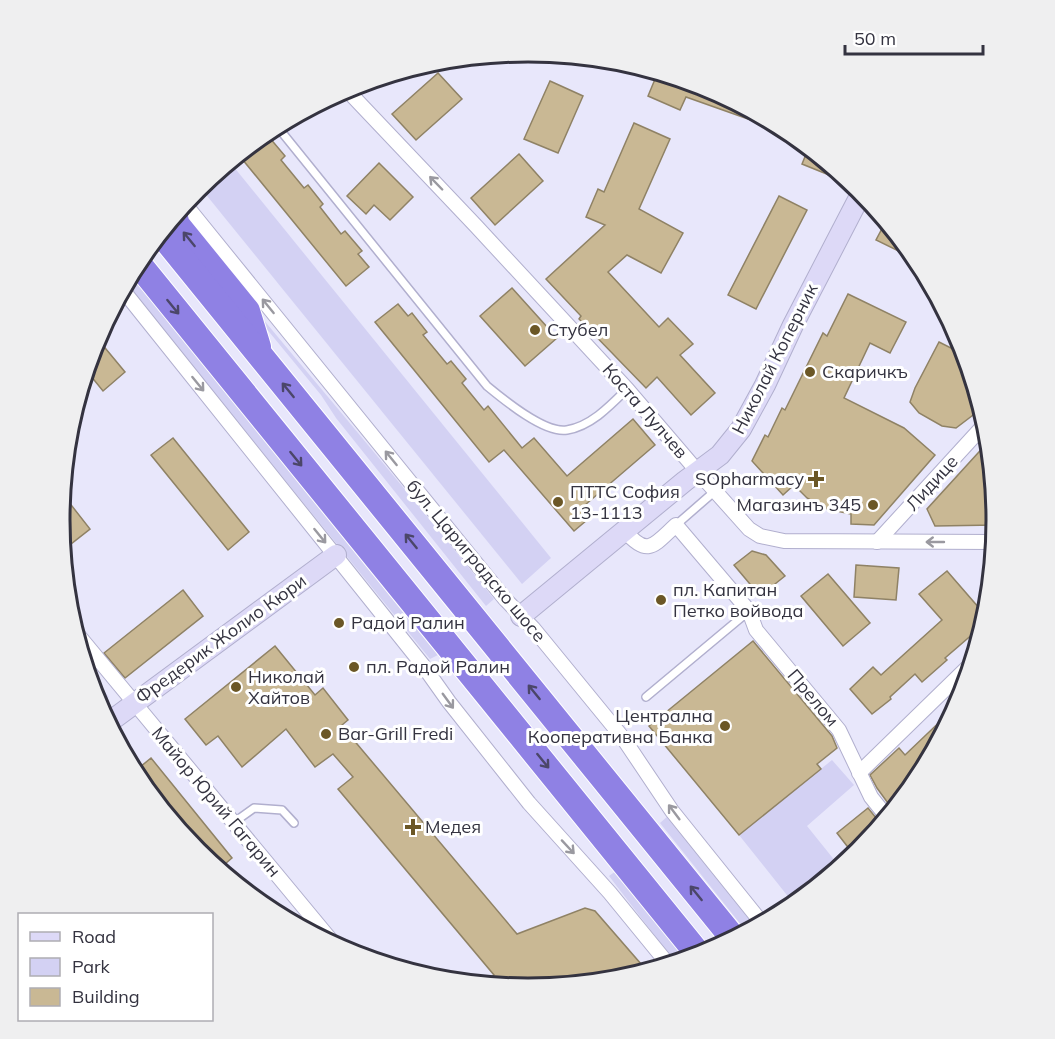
<svg xmlns="http://www.w3.org/2000/svg" width="1055" height="1039" font-family="Mulish,sans-serif">
<style>
.built{fill:#dbd9f9}
.green{fill:#d3d1f3}
.building{fill:#c9b894;stroke:#8f8265;stroke-width:1.5}
.lines{fill:none;stroke-linecap:round;stroke-linejoin:round}
.lane-casing{stroke:#b1afce;stroke-width:10}
.street-casing{stroke:#b1afce;stroke-width:16}
.secondary-casing{stroke:#b1afce;stroke-width:22}
.highway-casing{stroke:#fff;stroke-width:28}
.lane{stroke:#fff;stroke-width:7}
.street{stroke:#fff;stroke-width:14}
.secondary{stroke:#ddd9f7;stroke-width:20}
.highway{stroke:#8f81e4;stroke-width:26}
.oneway{stroke:#9a99a0}
.oneway2{stroke:#4b4669}
.poi-dot{fill:#6b5726;stroke:#fff;stroke-width:2}
.labels{text-anchor:middle;stroke-width:6;stroke-linejoin:round;paint-order:stroke}
.poi-label{font-size:18px;fill:#343340;stroke:#fff;text-anchor:start}
.street-label{font-size:18px;fill:#343340;stroke:#fff}
.rim{fill:none;stroke:#343340;stroke-width:3}
</style>
<rect width="100%" height="100%" fill="#e8e7fb"/>
<!-- built -->
<path class="built" d="M85 668 109 697 98 706 95 698Z"/>
<!-- green -->
<g class="green">
<path d="M229 161 551 558 522 584 199 186Z"/>
<path d="M190 231C291 354 395 475 494 599L486 606 336 418 321 395 188 233Z"/>
<path d="M130 274 409 617 438 655 430 659 125 283Z"/>
<path d="M832 760 854 785 807 826 840 867 794 904 739 835Z"/>
<path d="M668 816 756 926 746 931 660 823Z"/>
<path d="M616 871 686 959 676 962 672 958 609 876Z"/>
</g>
<!-- building -->
<g class="building">
<path d="M658 72 707 87 754 112 751 120 686 97 680 110 648 96Z"/>
<path d="M438 73 462 99 416 140 392 114Z"/>
<path d="M550 81 583 96 558 153 524 139Z"/>
<path d="M634 123 670 139 639 209 683 233 661 273 627 255 608 272 659 327 668 318 693 344 680 355 715 393 691 415 657 377 646 388 579 319 581 316 546 279 605 225 586 217 598 189 604 192Z"/>
<path d="M261 135 265 140 269 137 285 156 281 160 304 188 308 185 323 204 320 207 341 234 345 231 362 251 358 254 369 267 346 286 238 154Z"/>
<path d="M809 147 846 178 844 181 802 164Z"/>
<path d="M519 154 543 181 495 225 471 198Z"/>
<path d="M379 163 413 197 390 220 374 205 366 214 347 196Z"/>
<path d="M779 196 807 210 756 309 728 295Z"/>
<path d="M886 221 917 260 876 240Z"/>
<path d="M512 288 557 338 525 366 480 316Z"/>
<path d="M848 294 906 322 890 353 870 343 844 398 904 428 935 455 874 525 851 524V514L827 509 807 498 794 485 783 495 752 461 765 435 768 437 782 408 785 410 823 333 827 336Z"/>
<path d="M398 304 408 316 412 313 427 332 423 335 447 364 451 361 466 379 462 383 484 410 488 406 522 448 534 438 567 476 633 419 655 445 585 505 593 515 574 531 504 450 489 462 375 322Z"/>
<path d="M96 337 125 372 103 391 86 370Z"/>
<path d="M939 342 965 355 981 409 956 428 942 426 919 413 910 402 915 388Z"/>
<path d="M173 438 249 532 228 550 151 455Z"/>
<path d="M988 442 995 525 935 526 927 509Z"/>
<path d="M68 501 90 529 62 551 59 519 60 507Z"/>
<path d="M752 551 766 555 785 576 760 596 734 565Z"/>
<path d="M856 565 899 568 896 600 854 597Z"/>
<path d="M947 571 986 616 982 626 945 658 947 660 922 682 915 674 890 697 891 699 872 714 850 689 873 667 881 675 942 620 919 594Z"/>
<path d="M828 574 870 623 843 646 801 596Z"/>
<path d="M183 590 203 616 125 678 104 653Z"/>
<path d="M753 641 832 736 837 748 817 764 821 769 739 835 649 726Z"/>
<path d="M275 646 315 695 323 688 348 720 342 725 352 738 517 934 585 908 595 911 641 964 623 978 619 979 527 988 482 984 494 975 338 789 353 777 333 754 315 767 286 729 242 767 218 736 206 745 185 719Z"/>
<path d="M950 712 952 714 917 780 893 810 877 788 870 775 899 748 905 755Z"/>
<path d="M151 758 232 858 219 869 196 851 138 779 134 772Z"/>
<path d="M868 808 881 824 854 855 837 833Z"/>
</g>
<g class="lines">
<defs>
<g id="lane">
<path d="M276 125 487 386C504 400 545 434 567 430 591 426 610 406 627 389"/>
<path d="M676 525 715 491"/>
<path d="M646 697 749 611"/>
<path d="M233 823 254 808 282 810 294 823"/>
</g>
<g id="street">
<path d="M345 88 476 226 627 389 698 472 749 529 760 536 784 541 994 542"/>
<path d="M184 203 505 599 533 628 623 738 672 811 762 923"/>
<path d="M122 289 422 664 449 702 529 803 610 893 668 964"/>
<path d="M625 531C648 558 654 545 676 525L749 611 756 630 839 730 871 797 887 817"/>
<path d="M877 542 986 423"/>
<path d="M74 630 335 945"/>
<path d="M859 773 971 664"/>
</g>
<g id="secondary">
<path d="M521 616 685 481 720 455 741 429 765 385 793 325 862 192"/>
<path d="M108 723 336 555"/>
</g>
<g id="highway">
<path d="M174 215 177 225 247 311 258 347"/>
<path d="M160 232 733 938"/>
<path d="M137 262 699 955"/>
</g>
</defs>
<!-- lane casing -->
<use href="#lane" class="lane-casing"/>
<!-- street casing -->
<use href="#street" class="street-casing"/>
<!-- secondary casing -->
<use href="#secondary" class="secondary-casing"/>
<!-- highway casing -->
<use href="#highway" class="highway-casing"/>
<!-- lane -->
<use href="#lane" class="lane"/>
<!-- street -->
<use href="#street" class="street"/>
<!-- secondary -->
<use href="#secondary" class="secondary"/>
<!-- highway -->
<use href="#highway" class="highway"/>
</g>
<!-- one-way arrows -->
<defs><path id="oneway-shaft" d="M-6 0H5M1.5-3L5.5 0L1.5 3" fill="none" stroke-width="1.6" stroke-linecap="round" stroke-linejoin="round" transform="scale(1.5)"/></defs>
<g class="oneway">
<use href="#oneway-shaft" transform="translate(436 183) rotate(-134)"/>
<use href="#oneway-shaft" transform="translate(268 306) rotate(-129)"/>
<use href="#oneway-shaft" transform="translate(198 384) rotate(51)"/>
<use href="#oneway-shaft" transform="translate(391 458) rotate(-129)"/>
<use href="#oneway-shaft" transform="translate(320 536) rotate(51)"/>
<use href="#oneway-shaft" transform="translate(935 542) rotate(180)"/>
<use href="#oneway-shaft" transform="translate(448 701) rotate(54)"/>
<use href="#oneway-shaft" transform="translate(674 812) rotate(-127)"/>
<use href="#oneway-shaft" transform="translate(568 847) rotate(47)"/>
</g>
<g class="oneway2">
<use href="#oneway-shaft" transform="translate(189 239) rotate(-129)"/>
<use href="#oneway-shaft" transform="translate(173 307) rotate(51)"/>
<use href="#oneway-shaft" transform="translate(288 390) rotate(-129)"/>
<use href="#oneway-shaft" transform="translate(296 459) rotate(51)"/>
<use href="#oneway-shaft" transform="translate(411 541) rotate(-129)"/>
<use href="#oneway-shaft" transform="translate(534 692) rotate(-129)"/>
<use href="#oneway-shaft" transform="translate(543 761) rotate(51)"/>
<use href="#oneway-shaft" transform="translate(696 893) rotate(-129)"/>
</g>
<!-- markers -->
<g class="poi-dot">
<circle cx="535" cy="330" r="6"/>
<circle cx="810" cy="372" r="6"/>
<path d="M813 470h6v6h6v6h-6v6h-6v-6h-6v-6h6z"/>
<circle cx="558" cy="502" r="6"/>
<circle cx="873" cy="505" r="6"/>
<circle cx="661" cy="600" r="6"/>
<circle cx="339" cy="623" r="6"/>
<circle cx="354" cy="667" r="6"/>
<circle cx="236" cy="687" r="6"/>
<circle cx="725" cy="726" r="6"/>
<circle cx="326" cy="734" r="6"/>
<path d="M410 818h6v6h6v6h-6v6h-6v-6h-6v-6h6z"/>
</g>
<g class="labels">
<!-- poi labels -->
<g class="poi-label">
<text x="547" y="336">Стубел</text>
<text x="822" y="378">Скаричкъ</text>
<text x="804" y="485" text-anchor="end">SOpharmacy</text>
<text x="570" y="498">ПТТС София<tspan x="570" dy="21">13-1113</tspan></text>
<text x="861" y="511" text-anchor="end">Магазинъ 345</text>
<text x="673" y="596">пл. Капитан<tspan x="673" dy="21">Петко войвода</tspan></text>
<text x="351" y="629">Радой Ралин</text>
<text x="366" y="673">пл. Радой Ралин</text>
<text x="248" y="683">Николай<tspan x="248" dy="21">Хайтов</tspan></text>
<text x="713" y="722" text-anchor="end">Централна<tspan x="713" dy="21">Кооперативна Банка</tspan></text>
<text x="338" y="740">Bar-Grill Fredi</text>
<text x="425" y="833">Медея</text>
</g>
<!-- street labels -->
<g class="street-label">
<text transform="translate(775 359) rotate(-63)" y="6">Николай Коперник</text>
<text transform="translate(645 411) rotate(49)" y="6">Коста Лулчев</text>
<text transform="translate(932 483) rotate(-48)" y="6">Лидице</text>
<text transform="translate(476 561) rotate(50)" y="6">бул. Цариградско шосе</text>
<text transform="translate(221 639) rotate(-36)" y="6">Фредерик Жолио Кюри</text>
<text transform="translate(813 698) rotate(50)" y="6">Прелом</text>
<text transform="translate(216 802) rotate(50)" y="6">Майор Юрий Гагарин</text>
</g>
</g>
<!-- crop -->
<path d="M0 0H1055V1039H0ZM70 520a458 458 0 1 1 916 0a458 458 0 1 1-916 0Z" fill="#efeff0" fill-rule="evenodd"/>
<path class="rim" d="M70 520a458 458 0 1 1 916 0a458 458 0 1 1-916 0Z"/>
<!-- legend -->
<rect x="18" y="913" width="195" height="108" fill="#ffffff" stroke="#aeadb3" stroke-width="1.5"/>
<rect x="30" y="932" width="30" height="9" fill="#ddd9f7" stroke="#aeadb3" stroke-width="1.5"/>
<text x="72" y="943" font-size="18" fill="#343340">Road</text>
<rect x="30" y="958" width="30" height="18" fill="#d3d1f3" stroke="#aeadb3" stroke-width="1.5"/>
<text x="72" y="973" font-size="18" fill="#343340">Park</text>
<rect x="30" y="988" width="30" height="18" fill="#c9b894" stroke="#aeadb3" stroke-width="1.5"/>
<text x="72" y="1003" font-size="18" fill="#343340">Building</text>
<!-- scale -->
<path d="M845 45v9h138v-9" fill="none" stroke="#343340" stroke-width="3"/>
<text x="854" y="45" font-size="18" fill="#343340" stroke="#ffffff" stroke-width="4.5" paint-order="stroke">50 m</text>
</svg>
